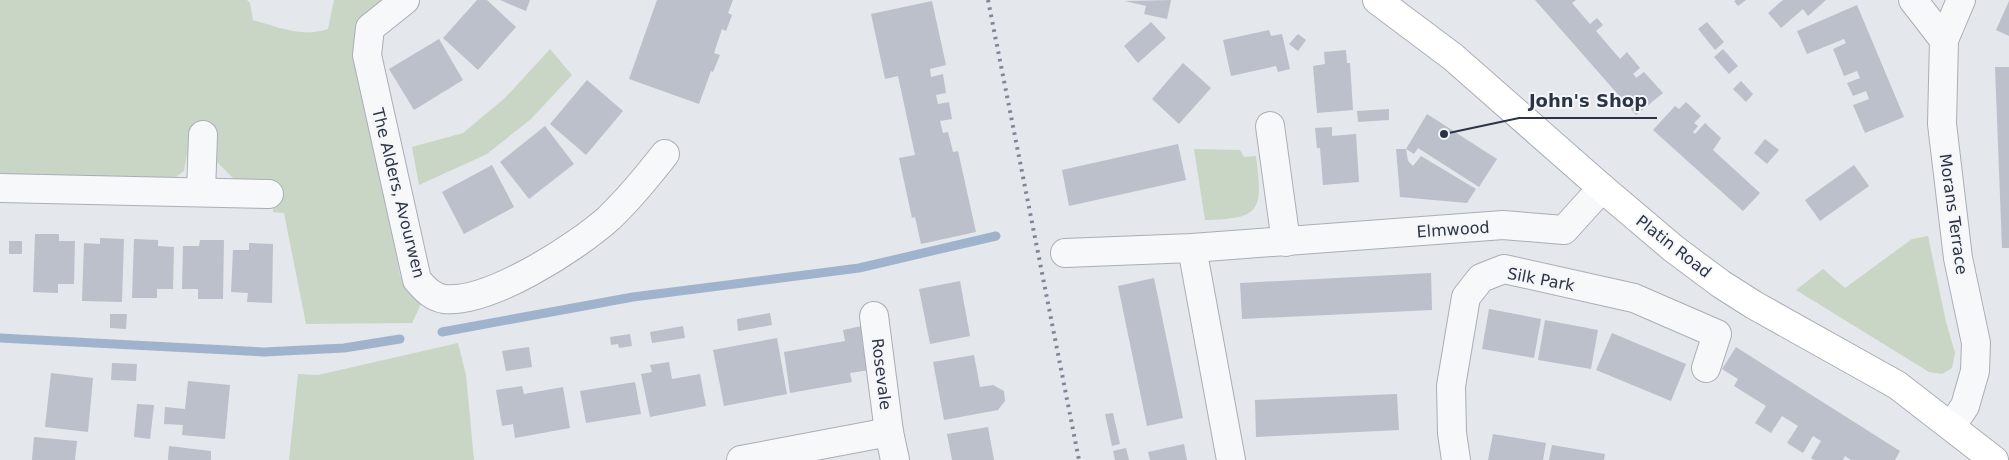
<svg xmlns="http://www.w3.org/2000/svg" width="2009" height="460" font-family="'DejaVu Sans',sans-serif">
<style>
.green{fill:#c9d6c5}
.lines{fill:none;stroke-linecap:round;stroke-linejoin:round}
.stream{stroke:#9fb4cc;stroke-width:9}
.building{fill:#bbc0ca}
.street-casing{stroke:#a9aeb7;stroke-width:30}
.secondary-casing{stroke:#a9aeb7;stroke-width:30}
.street{stroke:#f7f8fa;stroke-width:28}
.secondary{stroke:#fff;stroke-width:28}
.rail{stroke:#7d8696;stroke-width:4;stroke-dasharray:2.5 5;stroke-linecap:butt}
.labels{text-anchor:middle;stroke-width:4;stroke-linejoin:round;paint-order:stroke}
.street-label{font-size:16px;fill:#2b3445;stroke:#f4f6f9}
.leader{fill:none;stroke:#2b3445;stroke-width:2}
.callout-dot{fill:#2b3445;stroke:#f4f6f9;stroke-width:2}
.callout-label{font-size:18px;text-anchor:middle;font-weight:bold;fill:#2b3445;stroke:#f4f6f9;stroke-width:4;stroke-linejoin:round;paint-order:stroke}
</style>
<rect width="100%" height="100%" fill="#e4e7ec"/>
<!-- green -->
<g class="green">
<path d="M0 0H247L250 3 253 20C277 27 303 38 328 29L334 0H383L355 40 400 275 407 291 421 304 412 323 306 324 284 213 273 212V182L234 179 217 162 213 133 191 132 184 171 172 180 12 178 0 174Z"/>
<path d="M550 49 572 75 531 119 487 154 419 185 412 147 463 133 505 98Z"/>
<path d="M1194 149 1240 150 1244 157 1256 156C1263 210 1262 219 1205 220Z"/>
<path d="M1928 236 1946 322 1955 353 1952 368 1942 374 1929 372 1796 290 1823 269 1845 288 1912 239Z"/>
<path d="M458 343 466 375 474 460H289L298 374 318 375Z"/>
</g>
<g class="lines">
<!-- stream -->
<g class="stream">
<path d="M442 332 633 297 859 268 996 236"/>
<path d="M0 338 264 352 344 348 400 339"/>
</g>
</g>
<!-- building -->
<g class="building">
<path d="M477 0H487L516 27 478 70 443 38Z"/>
<path d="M500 0H530L526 11Z"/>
<path d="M657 0H733L728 13 732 15 726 31 722 29 714 53 720 55 713 72 711 71 699 104 629 79Z"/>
<path d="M1171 0 1167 19 1144 14 1146 6 1125 1Z"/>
<path d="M1535 0H1576L1572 3 1590 24 1597 18 1603 25 1596 31 1620 59 1627 52 1640 68 1633 74 1635 76 1636 78 1644 72 1663 93 1636 115Z"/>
<path d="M1736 0H1746L1738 6 1734 1Z"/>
<path d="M1783 0H1826L1808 16 1803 9 1781 28 1768 13Z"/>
<path d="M932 1 946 65 930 69 931 77 943 74 946 93 936 95 938 104 949 102 952 119 940 121 943 133 948 132 953 152 958 151 976 232 921 244 915 217 912 218 899 158 915 155 898 76 885 79 871 14Z"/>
<path d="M2009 1V36L1996 30Z"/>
<path d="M1857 5 1904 117 1865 133 1853 105 1869 99 1866 91 1853 96 1847 83 1860 78 1857 71 1844 76 1833 49 1846 43 1844 39 1807 54 1797 31Z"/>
<path d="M1151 22 1166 38 1138 63 1124 46Z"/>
<path d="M1707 22 1724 42 1715 50 1698 29Z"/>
<path d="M1269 30 1271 36 1282 34 1290 69 1278 72 1276 66 1231 76 1223 40Z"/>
<path d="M1298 34 1306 40 1298 51 1289 44Z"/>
<path d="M439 39 463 80 414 110 389 69Z"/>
<path d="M1723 49 1738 66 1729 74 1714 57Z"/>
<path d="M1346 50 1347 63H1350L1353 110 1317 113 1313 66 1325 64 1324 52Z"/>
<path d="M1183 63 1211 88 1179 124 1152 99Z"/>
<path d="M1995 67H2009V248H2002Z"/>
<path d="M587 80 623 111 586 155 550 124Z"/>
<path d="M1741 81 1753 94 1746 102 1733 89Z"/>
<path d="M1686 102 1701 116 1694 123 1698 126 1693 132 1695 134 1705 123 1721 138 1713 150 1760 193 1743 211 1653 130 1675 106 1679 109Z"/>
<path d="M1389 109V120L1358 122 1357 111Z"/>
<path d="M1427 114 1497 159 1479 187 1418 148 1414 154 1406 149Z"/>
<path d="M545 126 574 164 529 199 500 162Z"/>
<path d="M1332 127V136L1356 134 1359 182 1323 185 1320 148H1317L1315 128Z"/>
<path d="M1765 139 1779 150 1767 164 1754 153Z"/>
<path d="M1178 144 1186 180 1069 206 1062 170Z"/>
<path d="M1396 149H1406L1408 161 1413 166 1421 156 1476 189 1467 203 1400 197Z"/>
<path d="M492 165 514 207 464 234 442 192Z"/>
<path d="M1854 165 1869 186 1820 221 1805 200Z"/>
<path d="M35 234H59V241H75L74 284H58V293L33 292Z"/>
<path d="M100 238 124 239 122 302 82 301 84 243 100 244Z"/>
<path d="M134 239 158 240V246L174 247 173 289H157V298H132Z"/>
<path d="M200 240H224L223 299H198V289H182L183 246H199Z"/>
<rect x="9" y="241" width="13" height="13"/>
<path d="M249 243 273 244 272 303 247 302 248 293 231 292 233 250H249Z"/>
<path d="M1431 273 1432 310 1242 319 1240 283Z"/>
<path d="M1154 278 1183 418 1147 426 1118 286Z"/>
<path d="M960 281 970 336 930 344 919 289Z"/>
<path d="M1489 309 1541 319 1534 358 1482 349Z"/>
<path d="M770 313 772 325 738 331 737 319Z"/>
<path d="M110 314H127L126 329 110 328Z"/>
<path d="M1545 320 1598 330 1591 369 1538 360Z"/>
<path d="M683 326 685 338 652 343 650 332Z"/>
<path d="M862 326 870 370 850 373 852 382 790 393 784 352 845 341 843 330Z"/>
<path d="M1612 333 1686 364 1671 401 1596 370Z"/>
<path d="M630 334 632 346 619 348 618 344 611 345 610 337Z"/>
<path d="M777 338 787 394 724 406 713 350Z"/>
<path d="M529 347 532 367 506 371 502 351Z"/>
<path d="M1736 347 1900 451 1895 460H1851L1845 456 1843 460H1814L1811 458 1821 441 1813 436 1803 453 1787 443 1798 426 1782 416 1771 433 1755 423 1766 406 1734 386 1738 379 1722 369Z"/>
<path d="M974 355 980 387 993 385 1004 391 1005 401 998 410 944 420 933 362Z"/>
<path d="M669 362 672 379 700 374 706 406 650 417 641 374 652 372 650 365Z"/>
<path d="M112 363 137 364 136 381 111 380Z"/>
<path d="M51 373 93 378 88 432 45 427Z"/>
<path d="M188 381 230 385 225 439 182 435 183 425 164 424 165 407 185 409Z"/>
<path d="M635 382 641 414 586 423 580 391Z"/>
<path d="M522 386 524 394 563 387 570 428 515 438 513 424 502 426 496 390Z"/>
<path d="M1397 394 1399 430 1256 437 1255 400Z"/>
<path d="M137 404 154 405 150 439 134 437Z"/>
<path d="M1113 413 1120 444 1112 446 1105 414Z"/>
<path d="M988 427 994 460H952L947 434Z"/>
<path d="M1493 434 1546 443 1543 460H1488Z"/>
<path d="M34 437 77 441 75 460H32Z"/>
<path d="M1184 444 1187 460H1150L1148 452Z"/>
<path d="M1552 445 1605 454 1604 460H1549Z"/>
<path d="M169 446 211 451V460H168Z"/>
<path d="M1126 448 1129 460H1115L1113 451Z"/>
</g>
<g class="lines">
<defs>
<g id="street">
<path d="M405 0 370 28 367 55 417 280C425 289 432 297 444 299 489 304 577 247 609 218 630 198 647 177 665 154"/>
<path d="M1913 0 1944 40"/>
<path d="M1270 126 1286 242"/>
<path d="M0 188 269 194"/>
<path d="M201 192 203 135"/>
<path d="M1192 248 1231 460"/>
<path d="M1065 253 1192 248 1503 225 1564 230 1602 188"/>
<path d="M874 316 889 432 895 460"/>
<path d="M1952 425 1965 406 1975 371 1976 343 1958 258 1942 124 1944 40 1961 0"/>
<path d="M741 460 889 432"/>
<path d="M1456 460 1452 433 1451 386 1466 297 1481 278 1504 269 1634 298 1717 334 1706 368"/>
</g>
<path id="secondary" d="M1377 0 1453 57 1602 188 1674 249 1721 284 1754 305 1897 385 1994 460"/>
</defs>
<!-- street casing -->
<use href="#street" class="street-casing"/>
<!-- secondary casing -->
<use href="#secondary" class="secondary-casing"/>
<!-- street -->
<use href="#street" class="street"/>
<!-- secondary -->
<use href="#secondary" class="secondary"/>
<!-- rail -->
<path class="rail" d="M988 0 1079 460"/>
</g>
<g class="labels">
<!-- street labels -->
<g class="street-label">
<text transform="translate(399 193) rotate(76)" y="6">The Alders, Avourwen</text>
<text transform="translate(1954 214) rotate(82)" y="6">Morans Terrace</text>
<text transform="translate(1453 229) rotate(-4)" y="6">Elmwood</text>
<text transform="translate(1674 246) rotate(38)" y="6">Platin Road</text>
<text transform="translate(1541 279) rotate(11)" y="6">Silk Park</text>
<text transform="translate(882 374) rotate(83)" y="6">Rosevale</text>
</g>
</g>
<!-- callouts -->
<path class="leader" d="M1444 134L1519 118H1657"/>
<circle class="callout-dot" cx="1444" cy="134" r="5"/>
<g class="callout-label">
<text x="1588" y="107">John's Shop</text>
</g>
</svg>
